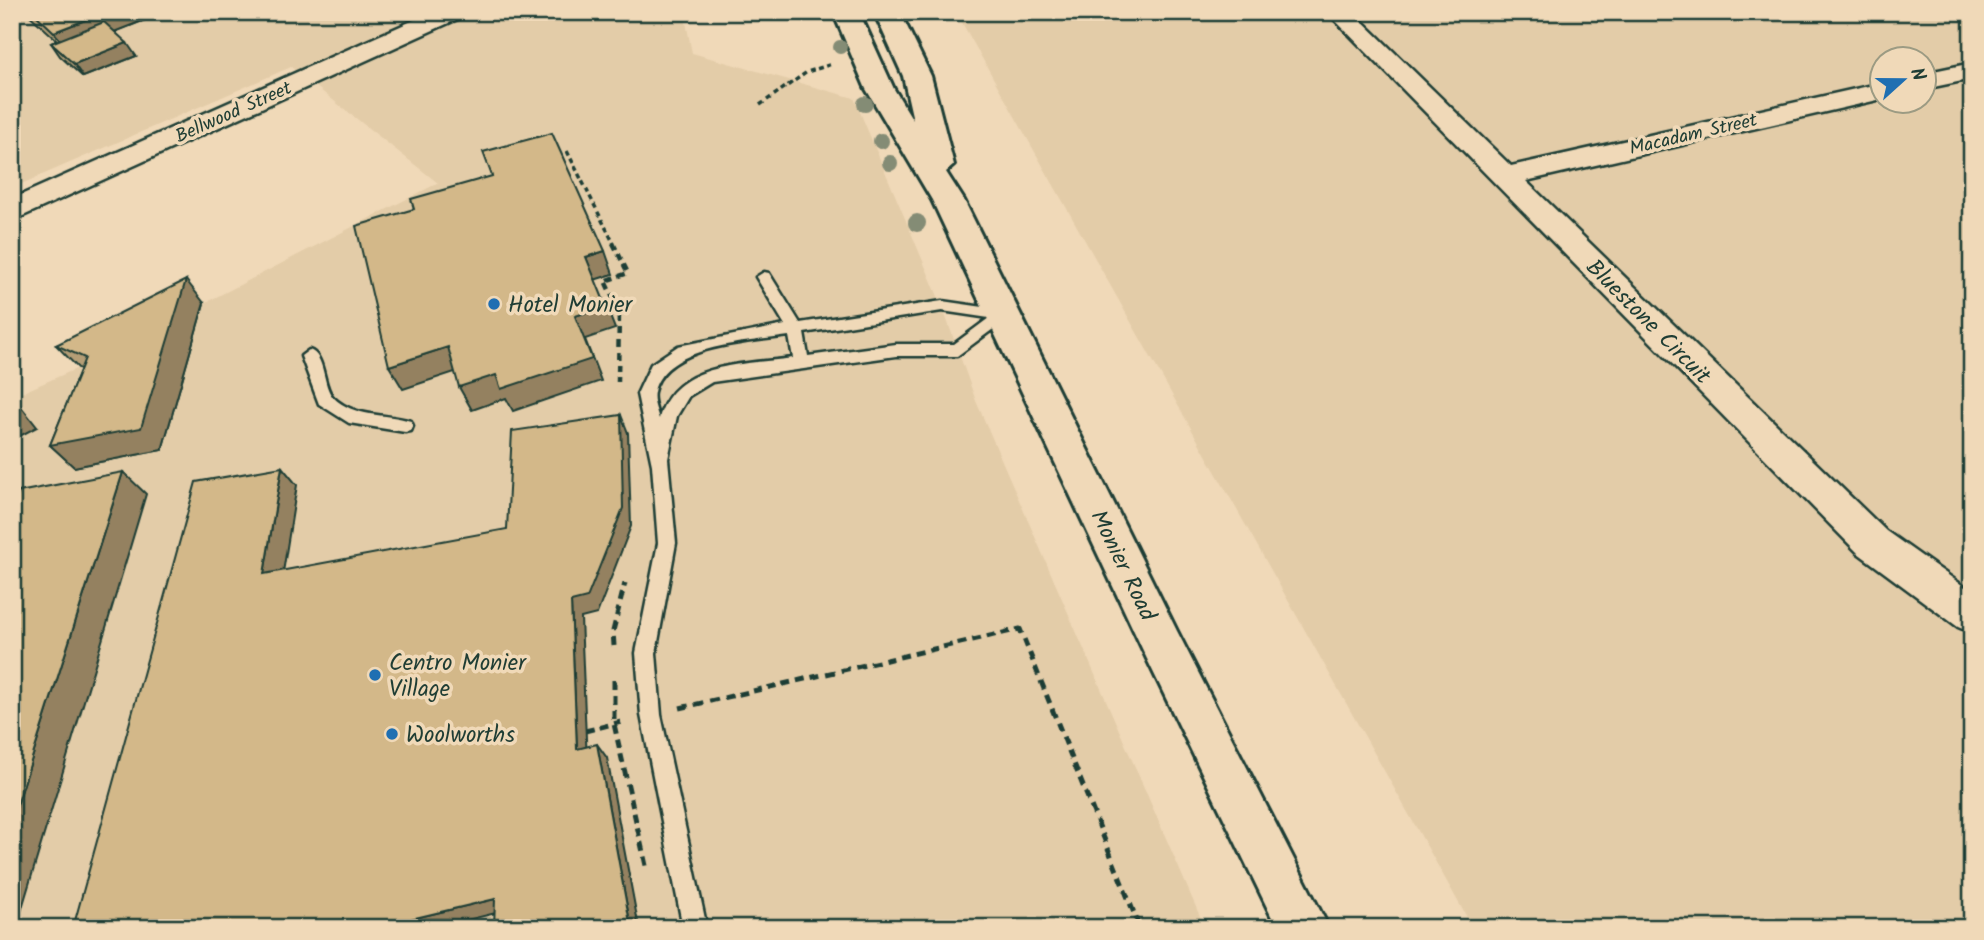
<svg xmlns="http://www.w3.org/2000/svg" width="1984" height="940" font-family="Kalam,sans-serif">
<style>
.built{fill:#e3cca8;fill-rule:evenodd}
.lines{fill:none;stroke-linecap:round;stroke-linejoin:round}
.service-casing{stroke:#1f3d34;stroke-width:5}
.minor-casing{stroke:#1f3d34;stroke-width:5}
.secondary-casing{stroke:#1f3d34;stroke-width:6}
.path-far2{stroke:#1f3d34;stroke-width:3.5;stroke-dasharray:5 3.5;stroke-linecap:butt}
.path-far1{stroke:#1f3d34;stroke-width:4.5;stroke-dasharray:7 5;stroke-linecap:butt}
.path{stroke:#1f3d34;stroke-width:5;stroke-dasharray:9 6;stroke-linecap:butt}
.service{fill:#f0d9b8;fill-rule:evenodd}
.minor{fill:#f0d9b8;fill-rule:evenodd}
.secondary{fill:#f0d9b8;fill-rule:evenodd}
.tree{fill:#848c75}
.wall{fill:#b59e76;stroke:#1f3d34;stroke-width:2}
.shaded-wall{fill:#948160;stroke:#1f3d34;stroke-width:2}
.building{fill:#d3b889;stroke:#1f3d34;stroke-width:2}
.poi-dot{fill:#1f6fb2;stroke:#f0d9b8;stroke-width:2.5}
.labels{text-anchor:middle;stroke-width:7;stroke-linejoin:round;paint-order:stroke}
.far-street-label{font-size:19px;fill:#1f3d34;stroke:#f0d9b8}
.poi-label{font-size:23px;fill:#1f3d34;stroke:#f0d9b8;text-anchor:start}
.street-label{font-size:23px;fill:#1f3d34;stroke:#f0d9b8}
</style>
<rect width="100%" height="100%" fill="#f0d9b8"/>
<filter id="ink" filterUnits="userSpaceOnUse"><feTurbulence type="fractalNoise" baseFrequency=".0143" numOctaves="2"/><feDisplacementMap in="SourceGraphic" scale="14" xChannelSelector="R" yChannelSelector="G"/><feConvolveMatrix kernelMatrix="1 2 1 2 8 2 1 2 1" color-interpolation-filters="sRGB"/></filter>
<g filter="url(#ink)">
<!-- built -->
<g class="built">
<path d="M12 12H684L692 53 854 98 942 306 976 401 1205 928H12V397L78 368 438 183 291 67 12 188Z"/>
<path d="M956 12H1972V928H1473ZM1882 60H1924V102H1882Z"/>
</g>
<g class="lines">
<defs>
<g id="service">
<path d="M764 272 769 273 800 323 942 301 1004 310 1012 315 957 356H896L712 382 689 396 677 416 668 459 676 543 656 653 661 715 707 928H683L641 715 636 653 658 543 652 465 637 394 651 364 678 346 785 325 756 277ZM942 311 989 318 954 344H896L808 356 804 333ZM789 336 793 358C744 365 674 361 659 419 657 412 652 400 654 392 664 345 750 342 789 336Z"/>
<path d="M309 350C326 355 322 386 333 397 354 418 385 413 411 421L413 426 411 431 405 432 349 423 319 404 301 356Z"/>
</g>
<g id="minor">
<path d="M432 12H465L462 17 12 221V199Z"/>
<path d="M1327 12H1353L1511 166 1882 83V99L1526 181 1886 531 1972 592V633L1958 627 1858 553Z"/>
<path d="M1972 63V79L1924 89V73Z"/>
</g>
<path id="secondary" d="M833 12H859L894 89 913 120 903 76 874 12H900L931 76 954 165 946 172 964 200 1177 631 1329 928H1277L1147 659 932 200 866 89Z"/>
</defs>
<!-- service casing -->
<use href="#service" class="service-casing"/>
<!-- minor casing -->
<use href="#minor" class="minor-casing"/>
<!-- secondary casing -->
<use href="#secondary" class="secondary-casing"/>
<!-- path-far2 -->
<g class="path-far2">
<path d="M760 105 807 72 832 64"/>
<path d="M567 151 614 244"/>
</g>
<!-- path-far1 -->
<path class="path-far1" d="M613 243 628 273 605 281 619 311 618 382"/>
<!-- path -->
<g class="path">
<path d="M614 646 613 631 625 583"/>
<path d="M614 680V724L647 870"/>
<path d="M680 708 1020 629 1140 928"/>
<path d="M585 731 621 722"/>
</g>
<!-- service -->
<use href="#service" class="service"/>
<!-- minor -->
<use href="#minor" class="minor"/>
<!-- secondary -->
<use href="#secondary" class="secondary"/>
</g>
<!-- trees -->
<g class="tree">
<circle cx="840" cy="47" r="7"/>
<circle cx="865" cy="104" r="8"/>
<circle cx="881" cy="141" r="8"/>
<circle cx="890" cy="163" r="8"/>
<circle cx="917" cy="223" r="9"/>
</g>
<!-- wall -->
<g class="wall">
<path d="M26 12H165L115 32 136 56 83 77 60 56 51 43 57 40Z"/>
<path d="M204 303 162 450 74 467 50 445 81 369 78 368 56 345Z"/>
</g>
<!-- shaded-wall -->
<g class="shaded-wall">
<path d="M106 12H165L68 50 54 32Z"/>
<path d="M127 43 136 56 83 77 74 64Z"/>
<path d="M605 251 613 274 594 280 586 257Z"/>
<path d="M186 280 204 303 162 450 74 467 50 445Z"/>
<path d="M606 306 615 329 585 339 601 381 513 411 506 398 472 410 459 387 575 316Z"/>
<path d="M448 347 461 370 403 389 389 366Z"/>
<path d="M12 395 37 427 12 440Z"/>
<path d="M621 415 628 433 631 526 597 614 581 618 587 763 577 749 571 602Z"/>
<path d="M282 467 297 485 280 591 264 574Z"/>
<path d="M123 472 146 494 16 928H12V821Z"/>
<path d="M597 744 607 758 639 928H631Z"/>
<path d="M495 899 508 910 435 928H373Z"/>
</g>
<!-- building -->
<g class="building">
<path d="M33 12H106L54 32Z"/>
<path d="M104 22 127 43 74 64 51 43Z"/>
<path d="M552 133 605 251 586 257 606 306 575 316 592 359 501 389 496 375 459 387 448 347 389 366 356 226 414 209 411 199 492 176 483 152Z"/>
<path d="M186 280 141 428 50 445 85 358 56 345Z"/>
<path d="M621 415 623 508 587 598 571 602 577 749 597 744 631 928H494L495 899 373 928H73L196 482 282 467 264 574 507 529 512 431Z"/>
<path d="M123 472 12 821V509L19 492Z"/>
</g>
</g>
<!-- markers -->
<g class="poi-dot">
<circle cx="494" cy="304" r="7"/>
<circle cx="375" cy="675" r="7"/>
<circle cx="392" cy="734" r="7"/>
</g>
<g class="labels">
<!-- far-street labels -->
<g class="far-street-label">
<text transform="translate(233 111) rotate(-24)" y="7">Bellwood Street</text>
<text transform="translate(1693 133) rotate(-13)" y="7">Macadam Street</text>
</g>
<!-- poi labels -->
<g class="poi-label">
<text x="508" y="312">Hotel Monier</text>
<text x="389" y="670">Centro Monier<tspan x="389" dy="26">Village</tspan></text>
<text x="406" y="742">Woolworths</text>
</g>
<!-- street labels -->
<g class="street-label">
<text transform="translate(1649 321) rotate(45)" y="8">Bluestone Circuit</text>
<text transform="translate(1124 565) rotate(64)" y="8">Monier Road</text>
</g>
</g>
<!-- margin -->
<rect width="1984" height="940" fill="none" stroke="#f0d9b8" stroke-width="42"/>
<rect x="21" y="21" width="1942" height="898" fill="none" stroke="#1f3d34" stroke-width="2.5" filter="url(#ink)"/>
<!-- north arrow -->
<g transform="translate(1903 80) rotate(69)"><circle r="33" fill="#f0d9b8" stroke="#9c9b83" stroke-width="2"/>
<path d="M0-5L12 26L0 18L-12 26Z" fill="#1f6fb2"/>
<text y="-10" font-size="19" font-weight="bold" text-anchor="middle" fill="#1f3d34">N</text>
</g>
</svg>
